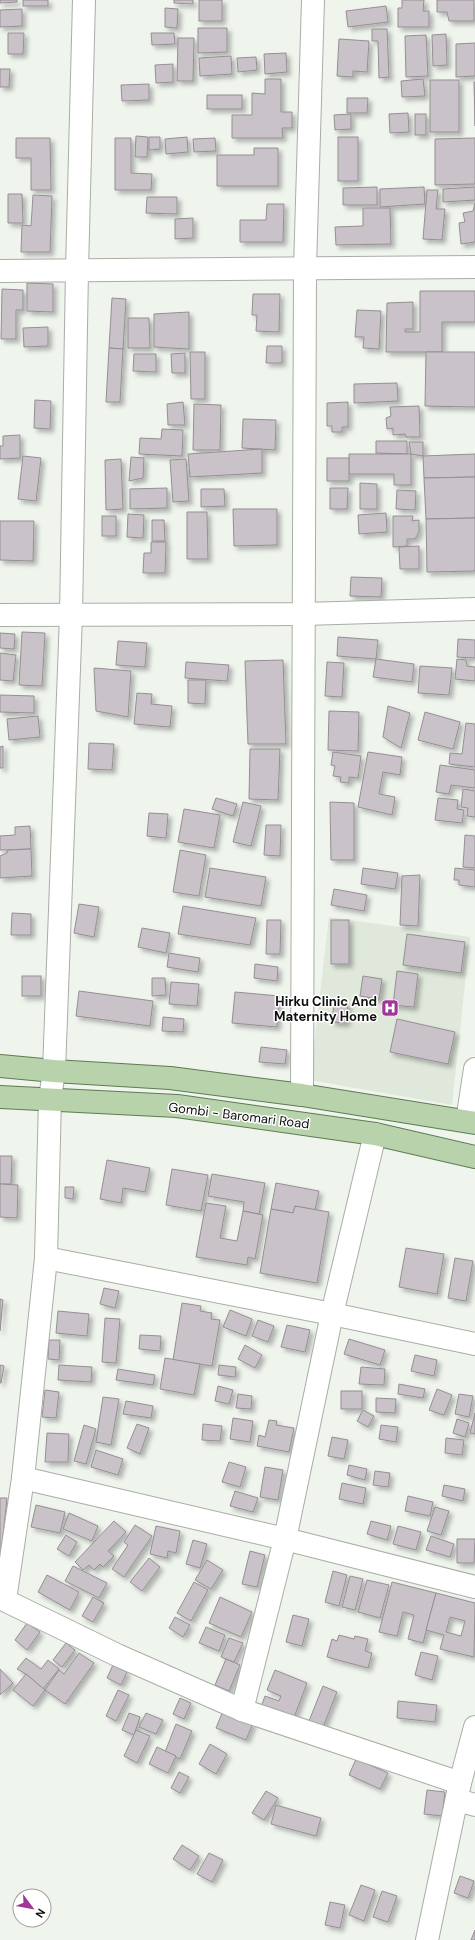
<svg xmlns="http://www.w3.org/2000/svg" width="475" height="1940" font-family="'DM Sans',sans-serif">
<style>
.built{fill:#dfe8db}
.building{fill:#c9c2c8;stroke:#958f94;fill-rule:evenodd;filter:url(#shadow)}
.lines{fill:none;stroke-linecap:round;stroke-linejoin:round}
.minor-casing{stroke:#a9ada7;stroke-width:24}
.primary-casing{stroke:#5e7b51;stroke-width:24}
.minor{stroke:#fff;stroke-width:22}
.primary{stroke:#b8d3ac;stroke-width:22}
.labels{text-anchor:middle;stroke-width:3;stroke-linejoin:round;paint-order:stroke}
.poi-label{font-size:13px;font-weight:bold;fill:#0e100e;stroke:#fff;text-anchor:end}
.street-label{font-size:13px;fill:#0e100e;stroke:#fff}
</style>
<defs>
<filter id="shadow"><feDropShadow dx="3.5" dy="3.5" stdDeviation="2" flood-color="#0004"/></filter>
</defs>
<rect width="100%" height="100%" fill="#eff4ed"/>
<!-- built -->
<path class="built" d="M329 917 470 937 452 1105 310 1080Z"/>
<!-- building -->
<g class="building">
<path d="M0 0H17V2L0 3Z"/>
<rect x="23" y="0" width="25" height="6"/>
<path d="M174 0H193V4L174 3Z"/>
<rect x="199" y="0" width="23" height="21"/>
<path d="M402 0H424L423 11H429V27H398V8H402Z"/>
<path d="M437 0H474V21H449L447 12H437Z"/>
<path d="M386 6 388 22 348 27 346 11Z"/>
<path d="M165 8 178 9 177 28 165 27Z"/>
<path d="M22 9V26L0 27V10Z"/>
<path d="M198 28H227V52L198 53Z"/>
<path d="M372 29H387L389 77 379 78 378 41H372Z"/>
<path d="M8 33H24L23 54H8Z"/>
<path d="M151 33H174L175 44 152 45Z"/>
<path d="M446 34 447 65 433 66 432 35Z"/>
<path d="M426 35 428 76 406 77 405 36Z"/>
<path d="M178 38H194L193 81H177Z"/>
<path d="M339 39 369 41 367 72 353 71V77L337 76Z"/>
<path d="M475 43V76L456 77V44Z"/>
<path d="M286 53 287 72 265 74 264 54Z"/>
<path d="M231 56 232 74 200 76 199 58Z"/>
<path d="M256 57 257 70 238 72 237 58Z"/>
<path d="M173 64V82L156 83 155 65Z"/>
<path d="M0 69H10L9 87H0Z"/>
<path d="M265 79H281V112H292V128H282L283 138H232V115H252V93L265 94Z"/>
<path d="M423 79 425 96 402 97 401 81Z"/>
<rect x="430" y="80" width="29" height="52"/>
<path d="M474 82H475V126Z"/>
<path d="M149 84V100L122 101 121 85Z"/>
<rect x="207" y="95" width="35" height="14"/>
<path d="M347 98H368L367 113H347Z"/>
<path d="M408 113 409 132 390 133 389 114Z"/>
<path d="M351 114V129L335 130 334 115Z"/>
<rect x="415" y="114" width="11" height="21"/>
<path d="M136 136 148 137 147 157H135Z"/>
<path d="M149 137H160V149L149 150Z"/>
<path d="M187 137 188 152 166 154 165 139Z"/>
<rect x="338" y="137" width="20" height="44"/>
<path d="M16 138H50L51 190H31V158H16Z"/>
<path d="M115 138H131V173L152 174 151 190H115Z"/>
<path d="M215 138 216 151 194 152 193 139Z"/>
<path d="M475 138V184L435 185V139Z"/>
<path d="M254 148H278V186H217V155H254Z"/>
<path d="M377 187V205H343V188Z"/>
<path d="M424 187 425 204 380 207V189Z"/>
<path d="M475 187V200L443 202V189Z"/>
<path d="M427 190H438L436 209H445L442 240 423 239Z"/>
<path d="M8 194H22L23 223H8Z"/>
<path d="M33 195 52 196 50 252H21L22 225 31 226Z"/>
<path d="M147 197H177V214L146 213Z"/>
<path d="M475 203V242L461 244 459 223 465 222 463 213 473 211Z"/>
<path d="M267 204H284L283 242H240V220H266Z"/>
<path d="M363 208H390L391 244 336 245 335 227 363 226Z"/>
<path d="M193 218V238L175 239V219Z"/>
<path d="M27 283 53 284V312L27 311Z"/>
<path d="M2 289 23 290V310H16V339H1Z"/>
<path d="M420 291H475V322H442V352H386L387 303 413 302V329H405V332H420Z"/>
<path d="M253 294H280L279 332 256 331 257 315H252Z"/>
<path d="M112 298 126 299 123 349 109 348Z"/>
<path d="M357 310 381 311 379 349 363 348 364 337H355Z"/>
<path d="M189 312V349L154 347V314Z"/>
<path d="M128 318H149L150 348H128Z"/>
<path d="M48 327V346L24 347 23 328Z"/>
<path d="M267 346H282V363H266Z"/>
<path d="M109 348 123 349 120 402H106Z"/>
<path d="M190 352H205V399H191Z"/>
<path d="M426 352H475V407L425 406Z"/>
<path d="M185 353V373H172L171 354Z"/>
<path d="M134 354H156V372L133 371Z"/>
<path d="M397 383 398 401 354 403V384Z"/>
<path d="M35 400 51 401 50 429 34 428Z"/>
<path d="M183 402 185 425H168L167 404Z"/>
<path d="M348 402V427H342V432H332V426H327V403Z"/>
<path d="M194 404 221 405 220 450H193Z"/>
<path d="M419 406 420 437H406L405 434 393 435V428L387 429 386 418 391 416 390 407Z"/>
<path d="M243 419 276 420 275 450 242 448Z"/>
<path d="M162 429 183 430 182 456 139 454 140 438 161 439Z"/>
<path d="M20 435V458L0 459V446H3V436Z"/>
<path d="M376 441H407V454L376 453Z"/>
<path d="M409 442H423V456L411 454Z"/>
<path d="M262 449V473L190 477 188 454Z"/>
<path d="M349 454H411V485H394V474H349Z"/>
<path d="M475 454V477L424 478 423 456Z"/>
<path d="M23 456 41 458 36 501 18 499Z"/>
<path d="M131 457 144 458 143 478 129 481Z"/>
<rect x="327" y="458" width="22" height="23"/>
<path d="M121 459 123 509 106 510 105 460Z"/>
<path d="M186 459 189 501 173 502 170 460Z"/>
<path d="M475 477V518L426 519 424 478Z"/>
<path d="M360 483 377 484V509H360Z"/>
<path d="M167 488V508L130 509V489Z"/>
<path d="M330 488H348L347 509H330Z"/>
<path d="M201 489H224L225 506 201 507Z"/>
<path d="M397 490 416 491 415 510 396 509Z"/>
<path d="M233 509H277V545L234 546Z"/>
<path d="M187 512H207L208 559H187Z"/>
<path d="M386 513 387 532 359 534 358 515Z"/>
<path d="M128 514 144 515 143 538 127 537Z"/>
<rect x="102" y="516" width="14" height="20"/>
<path d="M393 516H413L412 521 419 520V532L415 539H407V546L393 547Z"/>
<path d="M475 518V571L427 572 426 519Z"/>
<path d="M152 520H164L165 541H152Z"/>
<path d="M0 521H34L33 561 0 560Z"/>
<path d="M151 542H166L165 573H143L144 553H151Z"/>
<path d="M419 546V569H400L399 547Z"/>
<path d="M351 577 382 578 381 597 350 596Z"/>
<path d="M22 632 45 633 42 686 19 685Z"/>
<path d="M0 633 15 634 14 649 0 648Z"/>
<path d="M338 637 378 640 376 659 337 656Z"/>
<path d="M458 639 475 640V658L457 657Z"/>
<path d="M118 641 147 643 145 667 116 665Z"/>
<path d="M0 653 16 655 13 681 0 680Z"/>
<path d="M376 659 414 664 412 682 373 677Z"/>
<path d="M457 659 466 660 467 666 475 667V681L455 679Z"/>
<path d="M283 660 286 744H248L245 661Z"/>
<path d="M186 662 229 665 227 681 185 678Z"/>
<path d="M327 662 344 663 342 697 325 696Z"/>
<path d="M420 666 452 668 449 695 418 693Z"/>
<path d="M94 668 131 671 128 717 96 711Z"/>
<path d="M188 680H206L205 704 188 703Z"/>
<path d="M137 693 152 694 151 704 172 706 170 727 134 724Z"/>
<path d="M0 695 34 696V713L0 712Z"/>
<path d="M388 706 410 713 401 748 383 737Z"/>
<path d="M329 711 359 712 358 751 328 750Z"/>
<path d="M425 712 460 722 453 749 418 740Z"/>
<path d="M38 716 40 737 9 740 7 719Z"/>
<path d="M466 723 475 724V767L449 764 450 753 462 754Z"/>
<path d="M89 743 114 744 112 770 88 769Z"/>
<path d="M3 746V768H0V747Z"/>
<path d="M250 749H280L278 800 249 799Z"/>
<path d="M333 752 361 756 358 778 349 777V783L340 782 341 777 333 776 335 766 331 765Z"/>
<path d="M368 752 402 757 400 775 383 772 379 794 395 797 392 815 358 807Z"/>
<path d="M440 765 475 770V788L451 785 449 794 436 792Z"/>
<path d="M463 789 475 791V817L467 816 468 808 461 807Z"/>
<path d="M216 798 237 804 233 816 212 809Z"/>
<path d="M438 798 458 800 457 809 464 810 462 823 435 820Z"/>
<path d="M243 802 261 806 251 846 233 842Z"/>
<path d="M330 802 354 803V860H331Z"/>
<path d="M184 809 220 815 214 848 178 842Z"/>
<path d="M149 813 168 814 166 838 147 836Z"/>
<path d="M266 825H281L280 856 264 855Z"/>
<path d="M30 826 31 849 0 850V836L15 835V827Z"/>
<path d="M465 835 475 836V868L463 867Z"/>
<path d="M31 849 32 876 0 878V856L7 853 8 850Z"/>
<path d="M180 850 206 855 199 896 173 892Z"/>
<path d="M210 868 266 877 261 906 205 897Z"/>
<path d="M363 868 398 873 395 889 361 884Z"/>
<path d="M455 868 475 870V887L459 885V880H454Z"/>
<path d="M420 875 418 926 400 925 402 876Z"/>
<path d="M334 889 367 895 364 911 331 905Z"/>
<path d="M79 904 99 907 94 937 74 933Z"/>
<path d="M183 906 256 918 250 945 178 934Z"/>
<path d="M12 913 31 914V935H11Z"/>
<path d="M267 920H281L280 954H266Z"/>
<rect x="331" y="920" width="18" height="44"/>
<path d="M142 928 170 933 166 953 138 947Z"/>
<path d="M407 934 465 942 461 973 403 965Z"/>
<path d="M169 953 200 958 198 972 167 967Z"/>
<path d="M255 964 278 967 277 981 254 978Z"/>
<path d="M397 971 418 974 414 1007 393 1005Z"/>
<rect x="22" y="976" width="19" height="20"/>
<path d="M363 976 382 979 379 999 360 996Z"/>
<path d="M152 978H165L166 995 152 996Z"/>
<path d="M171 982 199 984 197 1006 169 1004Z"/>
<path d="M79 991 153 1001 150 1026 76 1016Z"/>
<path d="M235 992 279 996 277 1027 232 1023Z"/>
<path d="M334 1002 348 1003 346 1023 332 1022Z"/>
<path d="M163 1017 184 1019 183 1032 162 1031Z"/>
<path d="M397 1019 455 1032 448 1064 390 1052Z"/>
<path d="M261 1047 287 1050 285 1064 259 1062Z"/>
<path d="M0 1156H12L11 1184H0Z"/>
<path d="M107 1160 150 1168 145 1192 123 1188 121 1203 100 1199Z"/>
<path d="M172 1169 208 1175 201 1211 166 1205Z"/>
<path d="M212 1174 265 1183 259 1214 243 1211 244 1202 208 1196Z"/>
<path d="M276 1183 319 1191 315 1210 295 1206 293 1213 271 1209Z"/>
<path d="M0 1184 18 1185 17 1218 0 1217Z"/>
<path d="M65 1187H74L73 1199 65 1198Z"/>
<path d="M206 1203 226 1206 220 1238 237 1241 243 1211 263 1215 255 1259 248 1257 247 1265 196 1257Z"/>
<path d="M295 1206 329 1212 317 1283 260 1273 271 1209 293 1213Z"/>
<path d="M406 1248 444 1254 437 1294 399 1287Z"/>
<path d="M455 1258 473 1261 466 1301 448 1298Z"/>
<path d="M104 1288 119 1291 115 1308 100 1304Z"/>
<path d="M0 1299 3 1300 0 1331Z"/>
<path d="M182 1303 201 1306 200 1311 212 1313 211 1319 220 1320 212 1366 173 1360Z"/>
<path d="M230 1310 252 1319 246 1336 223 1327Z"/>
<path d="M58 1311 89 1314 87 1336 56 1333Z"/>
<path d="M105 1318 120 1319 116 1363 102 1362Z"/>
<path d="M258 1320 274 1326 268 1342 252 1336Z"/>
<path d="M287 1325 310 1330 305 1352 281 1347Z"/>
<path d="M140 1335 161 1336 160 1351 139 1349Z"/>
<path d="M349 1339 385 1350 380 1365 344 1354Z"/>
<path d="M49 1340H60L59 1360 48 1359Z"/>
<path d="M245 1345 262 1355 255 1368 238 1359Z"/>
<path d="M415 1355 437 1360 434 1376 411 1371Z"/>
<path d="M165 1358 200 1364 194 1395 160 1389Z"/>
<path d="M0 1365 4 1366 1 1383H0Z"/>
<path d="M59 1365 92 1367 91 1382 58 1380Z"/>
<path d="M219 1365 236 1367 235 1377 218 1375Z"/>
<path d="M361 1367 385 1369 384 1385 359 1384Z"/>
<path d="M118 1369 155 1375 153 1385 116 1380Z"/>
<path d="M399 1384 425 1389 423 1398 398 1394Z"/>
<path d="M218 1386 233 1390 229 1404 215 1401Z"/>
<path d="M437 1389 452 1395 444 1415 429 1410Z"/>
<path d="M45 1390 59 1392 56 1418 42 1417Z"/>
<rect x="341" y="1391" width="21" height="18"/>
<path d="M238 1394 252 1396 251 1409 236 1408Z"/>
<path d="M459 1394 473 1396 469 1417 455 1414Z"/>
<path d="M103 1397 119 1399 111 1445 96 1442Z"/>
<path d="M376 1398 396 1399 395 1413 376 1412Z"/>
<path d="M126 1401 153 1406 151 1418 123 1414Z"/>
<path d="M363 1410 374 1416 368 1427 357 1421Z"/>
<path d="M475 1413V1434L470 1433Z"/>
<path d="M233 1418 253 1421 250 1442 230 1439Z"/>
<path d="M457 1419 469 1423 465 1437 453 1433Z"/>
<path d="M269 1420 277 1421 276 1425 294 1428 289 1452 257 1446 259 1435 265 1437Z"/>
<path d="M137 1424 149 1428 140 1454 127 1448Z"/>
<path d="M203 1424 222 1426 220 1441 202 1440Z"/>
<path d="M84 1425 96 1429 86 1464 74 1461Z"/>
<path d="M381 1425 398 1427 396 1442 379 1439Z"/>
<path d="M47 1433 69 1434 68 1462H45Z"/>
<path d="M332 1437 348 1440 344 1459 328 1456Z"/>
<path d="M446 1438 464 1440 462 1455 445 1453Z"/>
<path d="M96 1450 123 1459 118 1475 91 1467Z"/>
<path d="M229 1462 246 1467 240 1487 222 1482Z"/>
<path d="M349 1465 367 1469 365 1480 347 1475Z"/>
<path d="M265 1467 283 1470 278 1500 260 1497Z"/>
<path d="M375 1471 390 1473 388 1487 373 1485Z"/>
<path d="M342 1483 366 1488 363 1504 339 1499Z"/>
<path d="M444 1485 465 1489 463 1501 442 1496Z"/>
<path d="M235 1491 258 1498 253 1512 230 1506Z"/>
<path d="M408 1496 433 1502 430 1516 405 1511Z"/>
<path d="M0 1498H7L0 1563Z"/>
<path d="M36 1505 65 1512 60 1533 31 1527Z"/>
<path d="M435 1507 449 1511 441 1535 427 1531Z"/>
<path d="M69 1513 98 1526 92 1541 63 1529Z"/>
<path d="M114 1521 126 1532 108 1551 114 1556 103 1567 100 1564 94 1570 89 1565 83 1570 75 1562Z"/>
<path d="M371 1521 391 1526 387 1540 367 1534Z"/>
<path d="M135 1525 152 1536 124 1577 112 1569 128 1545 124 1542Z"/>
<path d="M156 1526 180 1531 176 1553 168 1551 167 1558 150 1554Z"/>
<path d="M398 1526 421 1532 416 1550 393 1544Z"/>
<path d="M66 1535 77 1542 69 1556 57 1549Z"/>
<path d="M431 1536 454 1544 450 1557 426 1550Z"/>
<path d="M457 1539H475L474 1563H457Z"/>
<path d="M193 1540 207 1544 200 1568 186 1564Z"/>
<path d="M250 1551 265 1555 257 1587 242 1584Z"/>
<path d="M149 1558 160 1567 142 1591 130 1582Z"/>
<path d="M207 1560 223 1570 211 1589 195 1580Z"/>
<path d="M73 1566 107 1583 99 1598 65 1581Z"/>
<path d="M333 1571 347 1575 339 1606 325 1602Z"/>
<path d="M47 1575 79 1592 70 1610 38 1592Z"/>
<path d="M350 1576 363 1579 355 1610 342 1607Z"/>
<path d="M367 1580 389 1585 380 1618 358 1612Z"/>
<path d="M194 1582 208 1590 191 1621 177 1613Z"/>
<path d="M392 1582 436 1593 423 1643 408 1639 414 1615 403 1612 397 1636 379 1632Z"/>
<path d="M436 1593 475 1603 474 1657 440 1649 444 1635 426 1630ZM450 1617 465 1621 461 1636 446 1632Z"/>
<path d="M93 1597 104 1603 93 1622 82 1616Z"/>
<path d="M220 1597 252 1612 241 1637 209 1623Z"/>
<path d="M293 1615 309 1619 302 1646 286 1642Z"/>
<path d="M175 1617 190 1625 183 1637 169 1628Z"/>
<path d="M27 1623 40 1632 27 1650 15 1640Z"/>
<path d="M206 1627 225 1635 219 1651 199 1643Z"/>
<path d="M339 1635 354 1639 355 1636 368 1639 365 1651 372 1653 368 1668 327 1657 332 1639 337 1641Z"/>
<path d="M229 1638 243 1643 234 1662 221 1657Z"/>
<path d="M66 1643 75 1650 62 1667 53 1660Z"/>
<path d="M421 1652 438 1656 432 1680 415 1675Z"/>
<path d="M79 1653 94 1663 65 1704 45 1690 59 1670 64 1674Z"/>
<path d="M26 1658 41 1669 48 1660 59 1669 43 1689 26 1674 17 1669Z"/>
<path d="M226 1659 240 1665 229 1691 215 1685Z"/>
<path d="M113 1665 127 1672 121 1685 107 1678Z"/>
<path d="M0 1669 13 1683 0 1695Z"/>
<path d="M275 1670 307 1683 293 1720 261 1707 265 1696 279 1701 281 1696 267 1690Z"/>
<path d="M26 1674 45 1690 33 1706 13 1690Z"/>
<path d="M323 1686 337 1692 323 1727 309 1721Z"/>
<path d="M118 1690 129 1695 116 1721 106 1716Z"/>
<path d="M180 1698 191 1703 184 1719 173 1714Z"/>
<path d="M398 1701 437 1705 435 1722 397 1718Z"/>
<path d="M223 1711 253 1723 246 1740 216 1728Z"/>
<path d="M129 1713 140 1717 134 1735 122 1730Z"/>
<path d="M146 1713 163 1720 156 1734 139 1727Z"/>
<path d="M176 1724 192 1731 180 1759 165 1752Z"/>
<path d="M136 1730 150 1736 137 1763 124 1756Z"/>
<path d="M210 1744 227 1754 216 1774 199 1764Z"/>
<path d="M157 1747 176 1756 168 1773 149 1764Z"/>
<path d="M356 1759 388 1773 380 1789 349 1775Z"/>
<path d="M179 1772 189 1777 180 1793 171 1788Z"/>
<path d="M427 1790 445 1792 442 1816 424 1814Z"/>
<path d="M266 1791 278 1798 264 1820 252 1813Z"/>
<path d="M276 1805 321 1818 316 1836 271 1824Z"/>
<path d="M182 1845 199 1856 190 1870 173 1859Z"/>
<path d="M209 1853 223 1860 212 1882 197 1874Z"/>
<path d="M460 1876 474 1881 468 1898 454 1893Z"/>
<path d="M361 1885 375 1890 364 1921 349 1915Z"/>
<path d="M382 1891 397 1896 388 1922 373 1917Z"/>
<path d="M330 1902 345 1905 340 1928 325 1925Z"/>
<path d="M475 1930V1940H471Z"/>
</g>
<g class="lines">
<defs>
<g id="minor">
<path d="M0 271 475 267"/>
<path d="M0 615 303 614 475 609"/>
<path d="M302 1095 305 268 313 0"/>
<path d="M467 1121 475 1069"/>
<path d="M46 1258 332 1314 475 1344"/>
<path d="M23 1478 285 1539 475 1587"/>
<path d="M0 1598 117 1655 242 1710 460 1783"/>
<path d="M5 1600 23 1478 46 1258 50 1099 54 1071 71 615 77 270 84 0"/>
<path d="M242 1710 285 1539 332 1314 375 1134"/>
<path d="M457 1800 475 1805"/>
<path d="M427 1940 460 1783 475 1727"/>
</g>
<g id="primary">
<path d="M0 1066 54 1071 170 1078 302 1095 475 1123"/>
<path d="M0 1097 177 1106 375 1134 475 1157"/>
</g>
</defs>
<!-- minor casing -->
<use href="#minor" class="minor-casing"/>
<!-- primary casing -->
<use href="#primary" class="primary-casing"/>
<!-- minor -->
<use href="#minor" class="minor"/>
<!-- primary -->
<use href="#primary" class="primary"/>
</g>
<!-- icons -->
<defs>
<symbol id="hospital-square" viewBox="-11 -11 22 22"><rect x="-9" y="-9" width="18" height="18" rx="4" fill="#9f3698" stroke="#fff"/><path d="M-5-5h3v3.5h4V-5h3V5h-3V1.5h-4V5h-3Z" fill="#fff"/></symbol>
</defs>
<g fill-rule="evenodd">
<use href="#hospital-square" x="380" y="998" width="20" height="20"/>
</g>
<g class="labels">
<!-- poi labels -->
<g class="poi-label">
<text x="377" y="1006">Hirku Clinic And<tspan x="377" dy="15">Maternity Home</tspan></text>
</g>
<!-- street labels -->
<g class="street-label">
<text transform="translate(239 1115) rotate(7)" y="5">Gombi - Baromari Road</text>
</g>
</g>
<!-- north arrow -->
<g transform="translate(32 1908) rotate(122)"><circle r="19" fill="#ffffff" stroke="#9f9f9f"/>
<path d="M0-3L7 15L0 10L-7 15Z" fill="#9f3698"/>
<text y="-6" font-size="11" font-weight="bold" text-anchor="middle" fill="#0e100e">N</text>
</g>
</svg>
